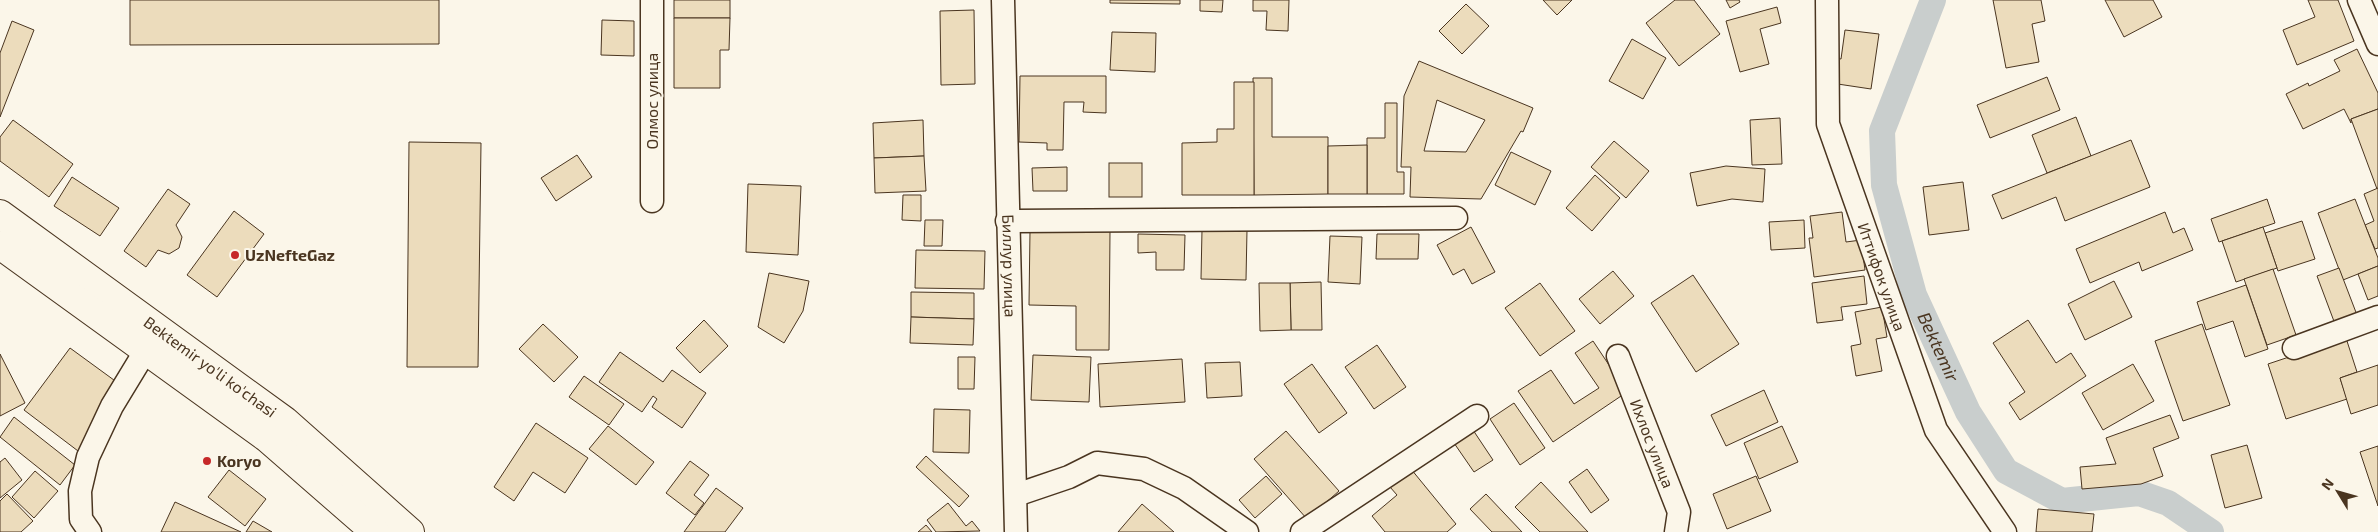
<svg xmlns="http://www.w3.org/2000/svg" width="2378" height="532" font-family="'Exo 2',sans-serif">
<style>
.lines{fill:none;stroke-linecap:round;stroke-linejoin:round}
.canal{stroke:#c9cecd;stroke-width:26}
.building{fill:#ecdcbc;stroke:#4a3520;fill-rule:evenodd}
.street-casing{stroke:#4a3520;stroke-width:25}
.highway-casing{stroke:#4a3520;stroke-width:30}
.street{stroke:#fbf6e9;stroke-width:22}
.highway{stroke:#fbf6e9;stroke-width:28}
.poi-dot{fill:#c62828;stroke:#fbf6e9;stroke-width:2}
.labels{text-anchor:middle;stroke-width:4;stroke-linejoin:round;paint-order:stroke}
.street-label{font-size:16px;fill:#4a3520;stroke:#fbf6e9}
.poi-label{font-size:16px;font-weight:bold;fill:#4a3520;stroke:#fbf6e9;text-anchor:start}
.water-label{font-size:18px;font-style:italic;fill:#4a3520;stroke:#fbf6e9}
</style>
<rect width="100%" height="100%" fill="#fbf6e9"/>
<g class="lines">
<!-- canal -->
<path class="canal" id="s1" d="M1933 0 1882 131 1884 185 1914 295 1968 412 2006 471 2062 501 2139 493 2168 503 2211 532"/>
</g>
<!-- building -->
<g class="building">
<path d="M130 0H439V44L130 45Z"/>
<rect x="674" y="0" width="56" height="18"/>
<path d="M1110 0H1180V4L1110 3Z"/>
<path d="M1200 0H1223L1222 12 1200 11Z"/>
<path d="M1253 0H1289L1288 31 1266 30 1267 11H1253Z"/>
<path d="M1543 0H1572L1557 15Z"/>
<path d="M1675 0H1694L1720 34 1679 66 1646 23Z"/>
<path d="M1726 0H1739L1740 2 1730 8Z"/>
<path d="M1993 0H2041L2045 21 2032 24 2039 62 2006 68Z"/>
<path d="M2105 0H2153L2162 17 2124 37Z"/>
<path d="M2308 0H2338L2354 41 2297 65 2283 30 2315 17Z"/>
<path d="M1466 4 1489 26 1462 54 1439 31Z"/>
<path d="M1777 7 1781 23 1760 29 1769 64 1740 72 1726 21Z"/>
<path d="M974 10 975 84 941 85 940 11Z"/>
<path d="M674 18H730L729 50H720V88H674Z"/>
<path d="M602 20 634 21V56L601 55Z"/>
<path d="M12 21 34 30 0 117V53Z"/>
<path d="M1845 30 1879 34 1871 89 1831 83 1835 58 1841 59Z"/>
<path d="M1112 32 1156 33 1155 72 1110 70Z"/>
<path d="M1632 39 1666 58 1643 99 1609 81Z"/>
<path d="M2357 49 2378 93V109L2351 119V123L2344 109 2303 129 2286 94 2308 83 2309 86 2340 71 2334 60Z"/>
<path d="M1419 61 1533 108 1523 132 1521 131 1481 199 1410 197 1411 167H1401L1404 96ZM1437 100 1485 120 1466 152 1424 151Z"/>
<path d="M1020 76H1106V113L1083 112 1084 102H1064L1063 150H1047V143L1019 142Z"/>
<path d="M2047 77 2060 110 1990 138 1977 105Z"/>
<path d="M1253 78H1272V137H1328V194L1254 195Z"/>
<path d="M1234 82H1254V195H1182V143L1217 142V129H1234Z"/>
<path d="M1385 103H1397V172H1404V194H1367V138H1385Z"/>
<path d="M2378 109V188L2377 189 2351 119Z"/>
<path d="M2076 117 2091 156 2047 173 2032 135Z"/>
<path d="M1780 118 1782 164 1752 165 1750 120Z"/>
<path d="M13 120 73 164 49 197 0 161V137Z"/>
<path d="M923 120 924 156 874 158 873 123Z"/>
<path d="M2131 140 2150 187 2065 221 2056 197 2002 219 1992 195Z"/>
<path d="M1614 141 1649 171 1626 198 1591 167Z"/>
<path d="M409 142 481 143 478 367H407Z"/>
<path d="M1367 145V194H1328V146Z"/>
<path d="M1511 152 1551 171 1535 205 1495 185Z"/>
<path d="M577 155 592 177 556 201 541 178Z"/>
<path d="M924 156 926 191 875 193 874 158Z"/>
<rect x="1109" y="163" width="33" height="34"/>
<path d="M1726 166 1765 169 1763 202 1732 199 1697 206 1690 173Z"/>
<path d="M1067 167V191H1033L1032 168Z"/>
<path d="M1595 175 1620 198 1592 231 1566 208Z"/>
<path d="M72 177 119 208 100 236 54 206Z"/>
<path d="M1963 182 1969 230 1929 235 1923 187Z"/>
<path d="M748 184 801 186 798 255 746 252Z"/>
<path d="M2378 188V248L2375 249 2365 225 2374 221 2364 194Z"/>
<path d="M168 189 190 204 176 225 182 237 179 248 169 254 158 250 146 267 124 251Z"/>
<path d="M903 195H921V221L902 220Z"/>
<path d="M2267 199 2275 223 2219 242 2211 219Z"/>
<path d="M2355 199 2378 258V266L2343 280 2318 213Z"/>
<path d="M234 211 264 234 217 297 187 275Z"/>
<path d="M1842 212 1846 242 1861 240 1865 270 1814 277 1809 238H1813L1810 216Z"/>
<path d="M2165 212 2173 233 2184 228 2193 250 2142 271 2139 262 2090 283 2076 249Z"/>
<path d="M925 220H943L942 246H924Z"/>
<path d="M1804 220 1805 248 1771 250 1769 222Z"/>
<path d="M2302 221 2315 259 2278 271 2265 233Z"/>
<path d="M1471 227 1495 272 1472 284 1464 269 1453 275 1437 245Z"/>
<path d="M2263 227 2277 268 2236 282 2222 241Z"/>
<path d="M1202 230H1247L1246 280 1201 279Z"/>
<path d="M1030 231H1110L1109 350H1076V306L1029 305Z"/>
<path d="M1138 234 1185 235 1184 270H1156V252L1138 253Z"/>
<path d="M1377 234H1419L1418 259H1376Z"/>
<path d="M1330 236 1362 237 1360 284 1328 282Z"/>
<path d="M916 250 985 251 984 289 915 288Z"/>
<path d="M2378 266V296L2368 300 2358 274Z"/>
<path d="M2339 268 2357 315 2335 324 2317 276Z"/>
<path d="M2273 269 2296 335 2267 345 2244 279Z"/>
<path d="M1613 271 1634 296 1600 324 1579 299Z"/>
<path d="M769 273 809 281 803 311 784 343 758 327Z"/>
<path d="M1693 275 1739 344 1696 372 1651 303Z"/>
<path d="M1864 276 1867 304 1841 307 1843 320 1817 323 1812 283Z"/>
<path d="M2114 281 2132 317 2085 340 2068 304Z"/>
<path d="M1321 282 1322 330H1291L1290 283Z"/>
<path d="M1259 283H1290L1291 330 1260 331Z"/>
<path d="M1540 283 1575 331 1540 356 1505 308Z"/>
<path d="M2246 285 2268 349 2245 357 2233 321 2206 330 2197 302Z"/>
<path d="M911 292 974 293V319L911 317Z"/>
<path d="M1882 307 1887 337 1876 339 1882 371 1856 376 1851 346 1861 344 1855 312Z"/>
<path d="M911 317 974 319 973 345 910 343Z"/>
<path d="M704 320 728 346 700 373 676 348Z"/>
<path d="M2028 320 2056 363 2071 353 2086 376 2020 420 2009 403 2025 392 1993 343Z"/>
<path d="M543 324 578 357 554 382 519 349Z"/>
<path d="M2202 324 2230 405 2183 421 2155 341Z"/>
<path d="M2346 338 2357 372 2340 378 2347 399 2286 419 2268 364Z"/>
<path d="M1593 341 1627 392 1553 442 1518 391 1551 370 1574 404 1599 388 1575 353Z"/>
<path d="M1377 345 1406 387 1374 409 1345 367Z"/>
<path d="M70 348 118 383 82 454 24 410Z"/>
<path d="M620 352 663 382 672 370 706 393 682 428 652 407 657 399 653 396 642 412 599 382Z"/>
<path d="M0 354 25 403 0 416Z"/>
<path d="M1033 355 1091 357 1089 402 1031 400Z"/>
<path d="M958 357H975L974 389H958Z"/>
<path d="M1182 359 1185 402 1100 407 1098 364Z"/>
<path d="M1240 362 1242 396 1207 398 1205 363Z"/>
<path d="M1312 364 1347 413 1319 433 1284 384Z"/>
<path d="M2133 364 2154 401 2103 430 2082 393Z"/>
<path d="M2378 365V405L2351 414 2340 378Z"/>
<path d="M584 376 624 404 609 425 569 397Z"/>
<path d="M1764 390 1778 422 1726 446 1711 415Z"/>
<path d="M1514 403 1545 448 1520 465 1490 419Z"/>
<path d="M934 409 970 410 969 453 933 452Z"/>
<path d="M2170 415 2179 438 2153 448 2163 476 2141 484 2082 489 2080 467 2116 464 2106 438Z"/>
<path d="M14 417 75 465 60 485 0 437Z"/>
<path d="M536 423 588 458 565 493 533 472 514 501 494 487Z"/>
<path d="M608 426 654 462 636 485 589 449Z"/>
<path d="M1782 426 1798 462 1759 479 1744 443Z"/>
<path d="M1473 430 1493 460 1474 472 1454 443Z"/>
<path d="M1286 431 1339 491 1307 519 1254 459Z"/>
<path d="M2247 445 2262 498 2225 508 2211 455Z"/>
<path d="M2378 446V506L2360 452Z"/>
<path d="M926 456 969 496 959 507 916 467Z"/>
<path d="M5 458 22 480 0 498V462Z"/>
<path d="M690 461 709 475 694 495 704 503 695 515 666 493Z"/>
<path d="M1411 469 1456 524 1447 532H1385L1372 516 1397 495 1390 487Z"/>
<path d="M1587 469 1609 500 1591 513 1569 482Z"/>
<path d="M229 470 266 499 245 526 208 497Z"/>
<path d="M35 471 58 491 34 518 12 497Z"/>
<path d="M1266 476 1282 494 1255 518 1239 500Z"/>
<path d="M1756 476 1771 511 1727 529 1713 494Z"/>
<path d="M1541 482 1588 532H1540L1515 507Z"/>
<path d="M716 488 743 508 725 532H684Z"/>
<path d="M7 494 33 521 21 532H0V501Z"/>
<path d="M1486 494 1522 532H1492L1470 509Z"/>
<path d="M175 502 241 532H161Z"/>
<path d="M948 503 966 526 972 521 980 531 936 532 927 520Z"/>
<path d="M1142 504 1174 532H1118Z"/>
<path d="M2038 509 2094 514 2092 532H2036Z"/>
<path d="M253 521 272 532H246Z"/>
<path d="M926 525 932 532H918Z"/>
</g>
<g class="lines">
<defs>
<g id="street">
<path d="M652 0V201"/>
<path id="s2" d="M1003 0 1016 532"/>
<path id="s3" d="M1827 0 1828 124 1936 430 2005 532"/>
<path d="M2359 0 2378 44"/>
<path d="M1007 221 1456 218"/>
<path d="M2294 348 2378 317"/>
<path id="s4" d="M1618 356 1679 512 1676 532"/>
<path d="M1016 495 1069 477 1097 463 1144 469 1184 488 1247 532"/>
<path d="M90 532 81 519 80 491 88 457 112 406 146 350"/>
<path d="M1302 532 1477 416"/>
</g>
<g id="highway">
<path id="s5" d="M0 214 285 421 410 532"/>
<path d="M0 245 267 438 375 532"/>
</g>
</defs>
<!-- street casing -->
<use href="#street" class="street-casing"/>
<!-- highway casing -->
<use href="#highway" class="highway-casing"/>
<!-- street -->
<use href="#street" class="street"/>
<!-- highway -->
<use href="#highway" class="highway"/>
</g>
<!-- markers -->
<g class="poi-dot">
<circle cx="235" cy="255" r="5"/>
<circle cx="207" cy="461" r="5"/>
</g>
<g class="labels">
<!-- street labels -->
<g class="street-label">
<text transform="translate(652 101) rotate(-90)" y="6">Олмос улица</text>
<text dy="6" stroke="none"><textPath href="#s2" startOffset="266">Биллур улица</textPath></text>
<text dy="6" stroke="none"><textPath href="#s3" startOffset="286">Иттифок улица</textPath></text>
<text dy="6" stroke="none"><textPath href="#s5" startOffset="260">Bektemir yo'li ko'chasi</textPath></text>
<text dy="6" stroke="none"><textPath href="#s4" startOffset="94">Ихлос улица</textPath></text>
</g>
<!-- poi labels -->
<g class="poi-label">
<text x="245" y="261">UzNefteGaz</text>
<text x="217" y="467">Koryo</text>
</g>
<!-- water labels -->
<g class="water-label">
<text dy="6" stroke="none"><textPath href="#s1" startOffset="366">Bektemir</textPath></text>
</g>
</g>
<!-- north arrow -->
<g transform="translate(2338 492) rotate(307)" stroke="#fbf6e9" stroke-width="4" paint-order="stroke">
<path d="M0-4L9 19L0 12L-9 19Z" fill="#4a3520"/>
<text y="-8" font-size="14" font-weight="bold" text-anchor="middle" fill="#4a3520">N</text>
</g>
</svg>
